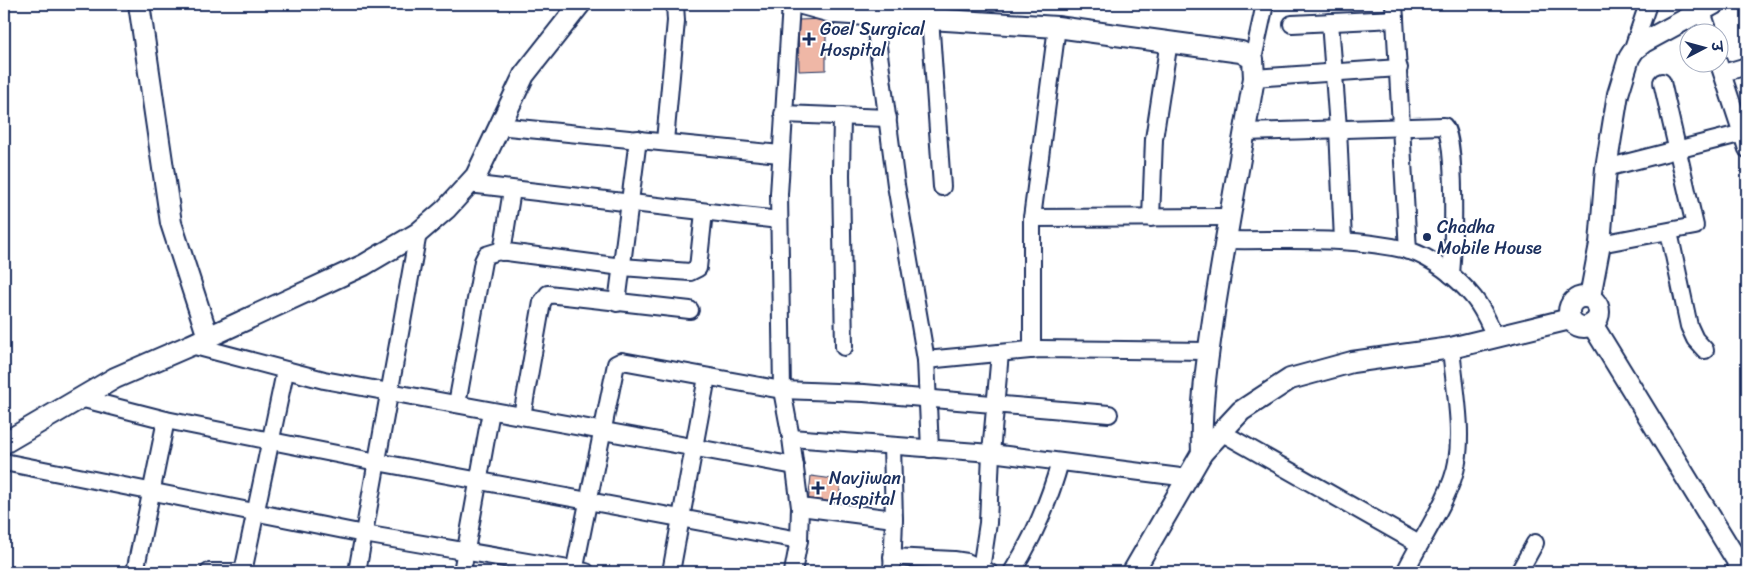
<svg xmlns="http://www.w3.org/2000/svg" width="1751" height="576" font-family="Sriracha,'Playpen Sans Deva',sans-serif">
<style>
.building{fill:#efb7a6;stroke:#1b2f5e}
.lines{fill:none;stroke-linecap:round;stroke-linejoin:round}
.minor-casing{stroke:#1b2f5e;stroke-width:20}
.tertiary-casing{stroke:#1b2f5e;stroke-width:24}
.minor{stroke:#fff;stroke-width:16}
.tertiary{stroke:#fff;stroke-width:20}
.poi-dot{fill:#1b2f5e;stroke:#fff;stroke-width:2}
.labels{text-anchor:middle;stroke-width:4;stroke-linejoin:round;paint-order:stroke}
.poi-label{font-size:18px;fill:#1b2f5e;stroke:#fff;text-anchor:start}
</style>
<rect width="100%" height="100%" fill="#fff"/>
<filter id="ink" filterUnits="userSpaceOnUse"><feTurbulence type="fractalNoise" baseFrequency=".02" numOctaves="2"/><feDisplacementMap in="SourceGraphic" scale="10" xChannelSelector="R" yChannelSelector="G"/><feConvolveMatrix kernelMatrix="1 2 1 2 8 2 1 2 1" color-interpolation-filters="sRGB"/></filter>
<g filter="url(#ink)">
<!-- building -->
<g class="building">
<path d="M826 19V70L799 71 798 20Z"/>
<path d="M811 476 841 480 838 507 808 503Z"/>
</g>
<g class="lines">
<defs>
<g id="minor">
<path d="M791 4 779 194 782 390 791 438 800 507 799 540 793 572"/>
<path d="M1394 4 1395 19"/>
<path d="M1702 12 1709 32"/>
<path d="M874 16 896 185 926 360 930 449"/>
<path d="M930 18 942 187"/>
<path d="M1330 22 1338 128 1343 241"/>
<path d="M1292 24 1395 19 1408 251"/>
<path d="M1631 54 1648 4"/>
<path d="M1253 59 1265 4"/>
<path d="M1718 61 1747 149"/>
<path d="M1723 73 1747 66"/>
<path d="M1254 78 1399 68"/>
<path d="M783 114 888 118"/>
<path d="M842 116 841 175 844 347"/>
<path d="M498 126 780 154"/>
<path d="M1245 132 1444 126C1457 137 1453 252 1451 275"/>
<path d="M665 141 676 21 675 4"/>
<path d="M1606 168 1747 132"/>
<path d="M469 184 779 220"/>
<path d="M1032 218 1228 217"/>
<path d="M1151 218 1154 139 1169 41"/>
<path d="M1669 232 1689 326 1695 339 1705 350"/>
<path d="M1225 240C1285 241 1349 236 1407 250 1432 257 1458 278 1474 298 1484 310 1489 324 1496 338"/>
<path d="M1600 244 1695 226 1662 82"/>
<path d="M502 252 512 190"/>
<path d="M617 303 638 139"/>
<path d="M191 345 324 380 795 466"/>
<path d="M1032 350V218L1057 27"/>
<path d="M926 360 1040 349 1208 351"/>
<path d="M80 398 166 420 377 462 799 540"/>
<path d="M457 404 483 261 486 255 499 251 622 267 690 272 698 268 704 212"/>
<path d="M522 416 542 302 548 294 690 310"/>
<path d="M1221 432 1419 544"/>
<path d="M791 438 991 453 1188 478"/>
<path d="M4 462 364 534 586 572"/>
<path d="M800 507 894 519"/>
<path d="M892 557 954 560 967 562 989 572"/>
<path d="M981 569 988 523 991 453 1000 353"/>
<path d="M135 572 166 420"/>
<path d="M209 572H236"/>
<path d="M243 572 285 372"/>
<path d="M357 572 418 233"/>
<path d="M462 572 491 411"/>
<path d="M574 572 616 364 622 361 782 390 864 393 1109 414"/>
<path d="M671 572 707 377"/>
<path d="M892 572 894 519 892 446"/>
<path d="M1012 572C1034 537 1049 502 1060 462"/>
<path d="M1405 572C1420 541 1452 495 1457 462 1463 426 1454 385 1451 348"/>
<path d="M1519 572 1535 543"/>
</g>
<g id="tertiary">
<path d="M139 4 171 223 208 337"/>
<path d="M802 4 835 13 1057 27 1241 52 1253 59 1254 78C1241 154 1227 230 1215 306 1208 355 1200 404 1202 453"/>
<circle cx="1584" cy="312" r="15"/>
<path d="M1590 297 1600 244 1606 168 1618 94 1629 58 1634 50 1644 42 1714 4"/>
<path d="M1592 324 1744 572"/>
<path d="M4 443 115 378 191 345 364 265 418 233 446 209 476 176 524 75 580 4"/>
<path d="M1133 572 1202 453 1241 411 1290 379 1352 362 1451 348 1570 319"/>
</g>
</defs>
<!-- minor casing -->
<use href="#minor" class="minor-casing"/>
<!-- tertiary casing -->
<use href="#tertiary" class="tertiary-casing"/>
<!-- minor -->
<use href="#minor" class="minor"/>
<!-- tertiary -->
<use href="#tertiary" class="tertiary"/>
</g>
</g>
<!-- markers -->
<g class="poi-dot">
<path d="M806.5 31.5h5v5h5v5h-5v5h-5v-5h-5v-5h5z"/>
<circle cx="1427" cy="237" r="5"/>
<path d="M815.5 480.5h5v5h5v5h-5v5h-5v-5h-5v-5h5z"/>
</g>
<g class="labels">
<!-- poi labels -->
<g class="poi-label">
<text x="820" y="35">Goel Surgical<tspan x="820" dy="21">Hospital</tspan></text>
<text x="1437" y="233">Chadha<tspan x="1437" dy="21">Mobile House</tspan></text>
<text x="829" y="484">Navjiwan<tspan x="829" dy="21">Hospital</tspan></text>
</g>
</g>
<!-- margin -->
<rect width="1751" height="576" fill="none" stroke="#fff" stroke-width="20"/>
<rect x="10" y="10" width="1731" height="556" fill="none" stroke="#1b2f5e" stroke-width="2" filter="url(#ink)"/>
<!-- north arrow -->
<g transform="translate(1704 48) rotate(84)"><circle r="24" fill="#ffffff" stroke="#a4acbf"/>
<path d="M0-4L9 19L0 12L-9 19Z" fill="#1b2f5e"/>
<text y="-8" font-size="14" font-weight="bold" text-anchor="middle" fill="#1b2f5e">उ</text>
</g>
</svg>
